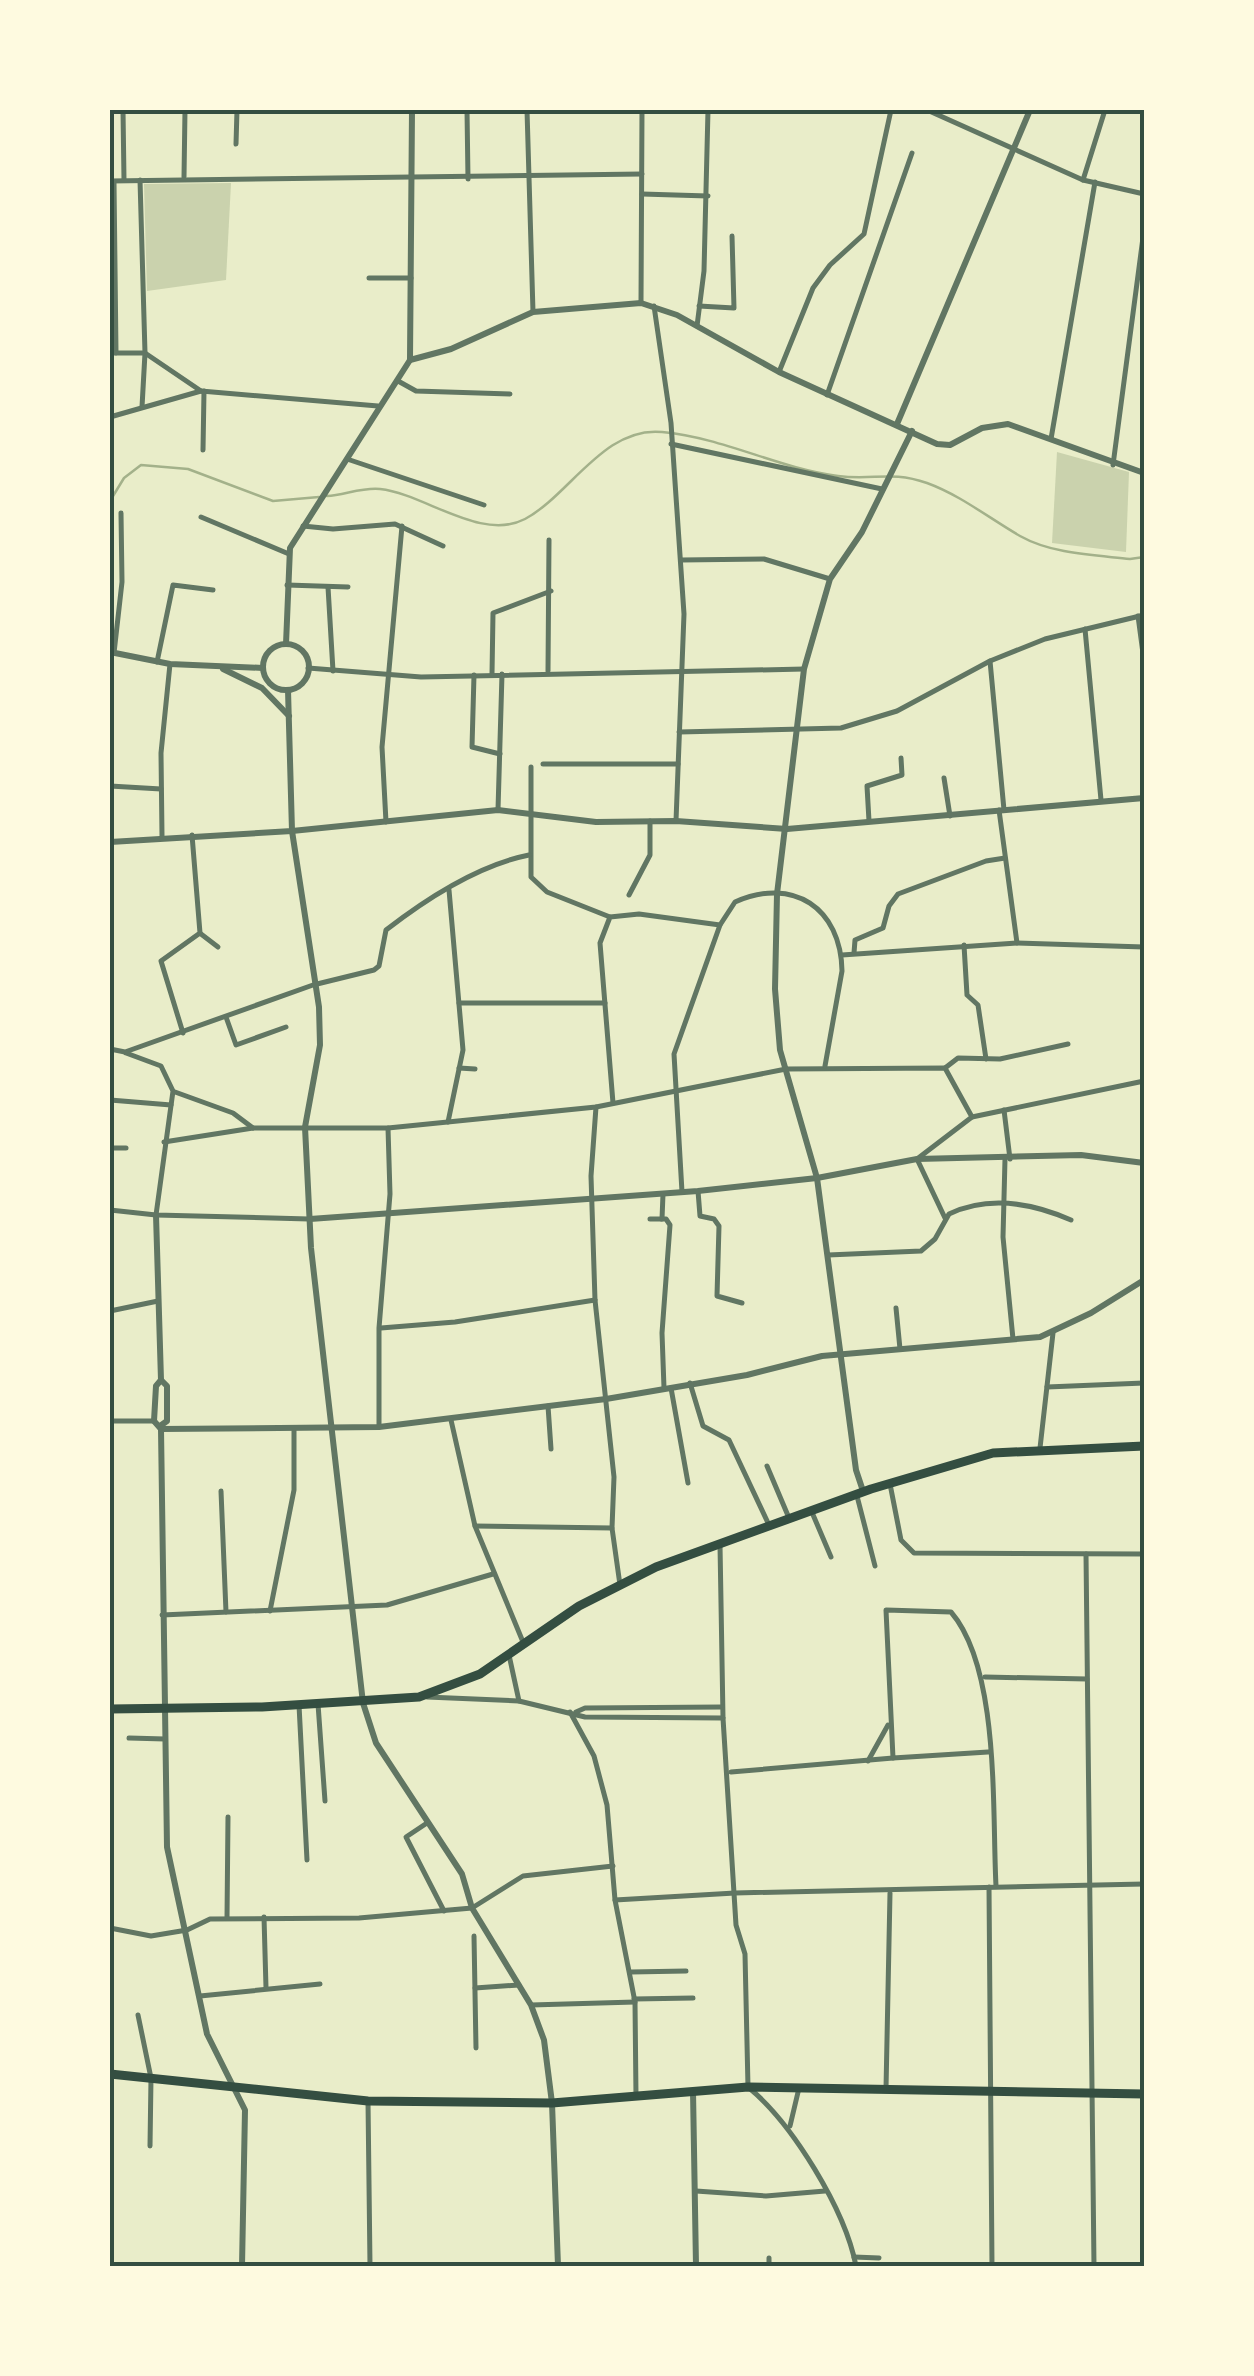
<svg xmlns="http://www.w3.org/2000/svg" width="1254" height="2376" font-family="Raleway,sans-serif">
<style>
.green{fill:#cad2ad}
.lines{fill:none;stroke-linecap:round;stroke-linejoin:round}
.stream{stroke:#a3b18a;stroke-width:2.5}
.minor{stroke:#617663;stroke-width:5}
.tertiary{stroke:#617663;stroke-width:6}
.trunk{stroke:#344e41;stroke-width:9}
.neatline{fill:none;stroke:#344e41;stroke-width:4}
</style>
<rect width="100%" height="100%" fill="#e9edc9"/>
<!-- green -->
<g class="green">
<path d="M231 183 226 280 147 291 144 184Z"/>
<path d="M1057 452 1129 472 1126 552 1052 543Z"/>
</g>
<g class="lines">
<!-- stream -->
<g class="stream">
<path d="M327 496C344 495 363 487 380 489 425 494 481 542 525 519 570 495 604 426 662 432 725 438 777 468 838 476 874 481 890 470 927 483 960 495 989 518 1020 536 1052 554 1094 555 1130 559L1144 557"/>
<path d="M110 501 124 478 141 465 188 469 273 501 319 497"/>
</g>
<!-- minor -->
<g class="minor">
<path d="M123 110 124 180"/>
<path d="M467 110 468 179"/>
<path d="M527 110 533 312"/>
<path d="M927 110 1083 180 1144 194"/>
<path d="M236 144 237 110"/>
<path d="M184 177 185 110"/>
<path d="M140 180 145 353 142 407"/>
<path d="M1083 180 1105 110"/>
<path d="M110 181 642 174"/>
<path d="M114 182 116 353"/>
<path d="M642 194 708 196"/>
<path d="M369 278H411"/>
<path d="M641 303 642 110"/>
<path d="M654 306 671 423 684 614 676 821"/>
<path d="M699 306 734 308 732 236"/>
<path d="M697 326 704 271 708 110"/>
<path d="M110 353H145L201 391"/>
<path d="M779 372 813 288 830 265 864 234 891 110"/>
<path d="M398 381 416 391 510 394"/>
<path d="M827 395 912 153"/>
<path d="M110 417 201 391 378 406"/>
<path d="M1051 439 1095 182"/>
<path d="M671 444 882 489"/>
<path d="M203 450 204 391"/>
<path d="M347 459 484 505"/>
<path d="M1113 465 1144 230"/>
<path d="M201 517 289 554"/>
<path d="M303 526 333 529 395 524 443 546"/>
<path d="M681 560 764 559 830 579"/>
<path d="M287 585 348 587"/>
<path d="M328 587 333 671"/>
<path d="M1138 616 1144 661"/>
<path d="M1085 629 1101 800"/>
<path d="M114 653 122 582 121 513"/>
<path d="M990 661 1004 810"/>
<path d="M157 662 173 585 213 590"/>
<path d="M308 668 421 677 804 669"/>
<path d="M548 671 549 540"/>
<path d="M492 674 493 613 551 591"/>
<path d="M474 675 472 747 500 754"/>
<path d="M679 732 841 728 897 711 990 661 1045 639 1144 615"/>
<path d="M543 764H678"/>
<path d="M531 767V877L547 892 610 917"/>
<path d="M944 778 950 816"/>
<path d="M110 786 161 789"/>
<path d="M498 810 502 674"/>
<path d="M999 810 1017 943"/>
<path d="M869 821 867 786 902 775 901 758"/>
<path d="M386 822 382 747 402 526"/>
<path d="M162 836 161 753 170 664"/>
<path d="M629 895 650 855V821"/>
<path d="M201 934 218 947"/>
<path d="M964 945 967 995 978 1005 986 1059"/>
<path d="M854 953 855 940 883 928 889 906 898 894 986 861 1005 858"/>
<path d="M842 955 1017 943 1144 947"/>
<path d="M459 1003H605"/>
<path d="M226 1017 236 1045 286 1027"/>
<path d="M183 1033 161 961 200 933 192 835"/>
<path d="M110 1049 125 1052 313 985 374 970 379 966 386 930C426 899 479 865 529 855"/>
<path d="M126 1053 161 1066 173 1091 156 1215"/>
<path d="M459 1068 475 1069"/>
<path d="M945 1068 958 1058 1000 1059 1068 1044"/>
<path d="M175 1092 233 1113 253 1128"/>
<path d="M110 1100 171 1105"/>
<path d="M613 1103 600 943 610 917 639 914 720 925"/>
<path d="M596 1107 591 1176 595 1300 614 1477 612 1528 620 1585"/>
<path d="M1004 1110 1010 1159"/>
<path d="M448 1122 463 1050 449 890"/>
<path d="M164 1142 253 1128H388L596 1107 786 1069 945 1068 972 1117"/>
<path d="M110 1148H126"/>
<path d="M1005 1159 1003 1237 1013 1339"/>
<path d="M698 1191 700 1216 714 1219 719 1226 717 1296 742 1303"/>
<path d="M682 1192 674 1054 720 925 735 902C793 876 841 908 842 971L825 1066"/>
<path d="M110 1210 156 1215 309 1219"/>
<path d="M945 1218 917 1159 972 1117 1144 1081"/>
<path d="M650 1219H666L670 1225 662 1333 664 1388"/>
<path d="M662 1219 663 1194"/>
<path d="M828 1255 921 1251 935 1239 949 1214C989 1195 1032 1203 1071 1220"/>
<path d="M896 1308 900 1349"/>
<path d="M110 1311 158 1301"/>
<path d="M381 1328 455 1322 595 1300"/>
<path d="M690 1383 703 1426 729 1440 769 1525"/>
<path d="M1047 1387 1144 1383"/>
<path d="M671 1388 688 1483"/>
<path d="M548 1406 551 1449"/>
<path d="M451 1420 475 1526 523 1642"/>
<path d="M110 1421H154"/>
<path d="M379 1427V1328L390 1194 388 1128"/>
<path d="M1040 1448 1053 1333"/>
<path d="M767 1466 789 1518"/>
<path d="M890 1484 901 1540 914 1553 1144 1554"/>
<path d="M221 1491 226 1612"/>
<path d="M857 1496 875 1566"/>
<path d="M811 1510 831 1557"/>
<path d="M475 1526 612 1528"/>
<path d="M720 1545 723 1718 736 1925 745 1954 748 2087C792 2123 845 2209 856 2266"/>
<path d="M1086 1554 1094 2266"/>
<path d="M270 1611 294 1490V1431"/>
<path d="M162 1615 387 1605 493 1574"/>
<path d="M509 1655 519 1701"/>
<path d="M985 1677 1087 1679"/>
<path d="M427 1697 519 1701 585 1717 723 1718"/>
<path d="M318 1704 325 1801"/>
<path d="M299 1705 307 1860"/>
<path d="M570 1712 594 1756 607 1805 615 1900 635 2002 636 2096"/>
<path d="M576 1712 585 1708 722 1707"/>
<path d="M129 1738 165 1739"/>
<path d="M988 1752 893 1758 886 1610 951 1612C1000 1669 992 1810 996 1886"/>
<path d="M868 1761 888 1725"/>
<path d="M731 1772 893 1758"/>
<path d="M427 1823 406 1837 444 1911"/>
<path d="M989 1887 992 2266"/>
<path d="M615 1900 735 1893 1144 1884"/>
<path d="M264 1917 266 1988"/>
<path d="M227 1918 228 1817"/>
<path d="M110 1928 151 1936 187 1930 210 1919 359 1918 472 1908 523 1876 613 1866"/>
<path d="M474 1936 476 2048"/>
<path d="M631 1972 686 1971"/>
<path d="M475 1988 519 1985"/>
<path d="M200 1996 320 1984"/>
<path d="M634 1999 693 1998"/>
<path d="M531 2005 635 2002"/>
<path d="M138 2015 151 2078 150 2146"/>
<path d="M886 2089 890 1893"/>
<path d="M368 2101 370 2266"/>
<path d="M790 2126 799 2088"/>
<path d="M696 2191 766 2196 825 2191"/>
<path d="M854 2257 879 2258"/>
<path d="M769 2258V2266"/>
</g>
<!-- tertiary -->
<g class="tertiary">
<path d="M410 360 451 349 533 312 641 303 677 315 779 372 937 444 950 445 982 428 1008 424 1144 473"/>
<path d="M897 424 1030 110"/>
<path d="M286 644 290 548 410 360 412 110"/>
<circle cx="286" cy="667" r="23"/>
<path d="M110 652 170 664 263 668"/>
<path d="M223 669 262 688 289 716"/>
<path d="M288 690 292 831 319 1007 320 1045 305 1127 311 1248 363 1703 376 1743 462 1874 472 1908 531 2005 544 2040 552 2103 558 2266"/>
<path d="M110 842 292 831 498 810 596 822 676 821 787 829 1144 798"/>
<path d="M156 1215 161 1380 167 1386V1421L160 1426"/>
<path d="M310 1219 698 1191 817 1178 917 1159 1081 1155 1144 1163"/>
<path d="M161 1380 156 1386 154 1421 161 1429 167 1847 207 2034 245 2110 242 2266"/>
<path d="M161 1429 379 1427 606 1399 747 1375 822 1356 1040 1337 1091 1313 1144 1280"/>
<path d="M863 1491 856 1470 817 1178 780 1050 775 989 777 894 804 669 830 579 862 532 912 431"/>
<path d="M693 2091 696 2266"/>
</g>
<!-- trunk -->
<g class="trunk">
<path d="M110 1709 262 1707 419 1697 480 1674 579 1606 656 1567 871 1489 993 1453 1144 1446"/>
<path d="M110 2074 368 2101 552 2103 748 2087 1144 2094"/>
</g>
</g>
<!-- border -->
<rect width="1254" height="2376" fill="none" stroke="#fefae0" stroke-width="225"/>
<rect x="112" y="112" width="1030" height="2152" class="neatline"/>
</svg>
